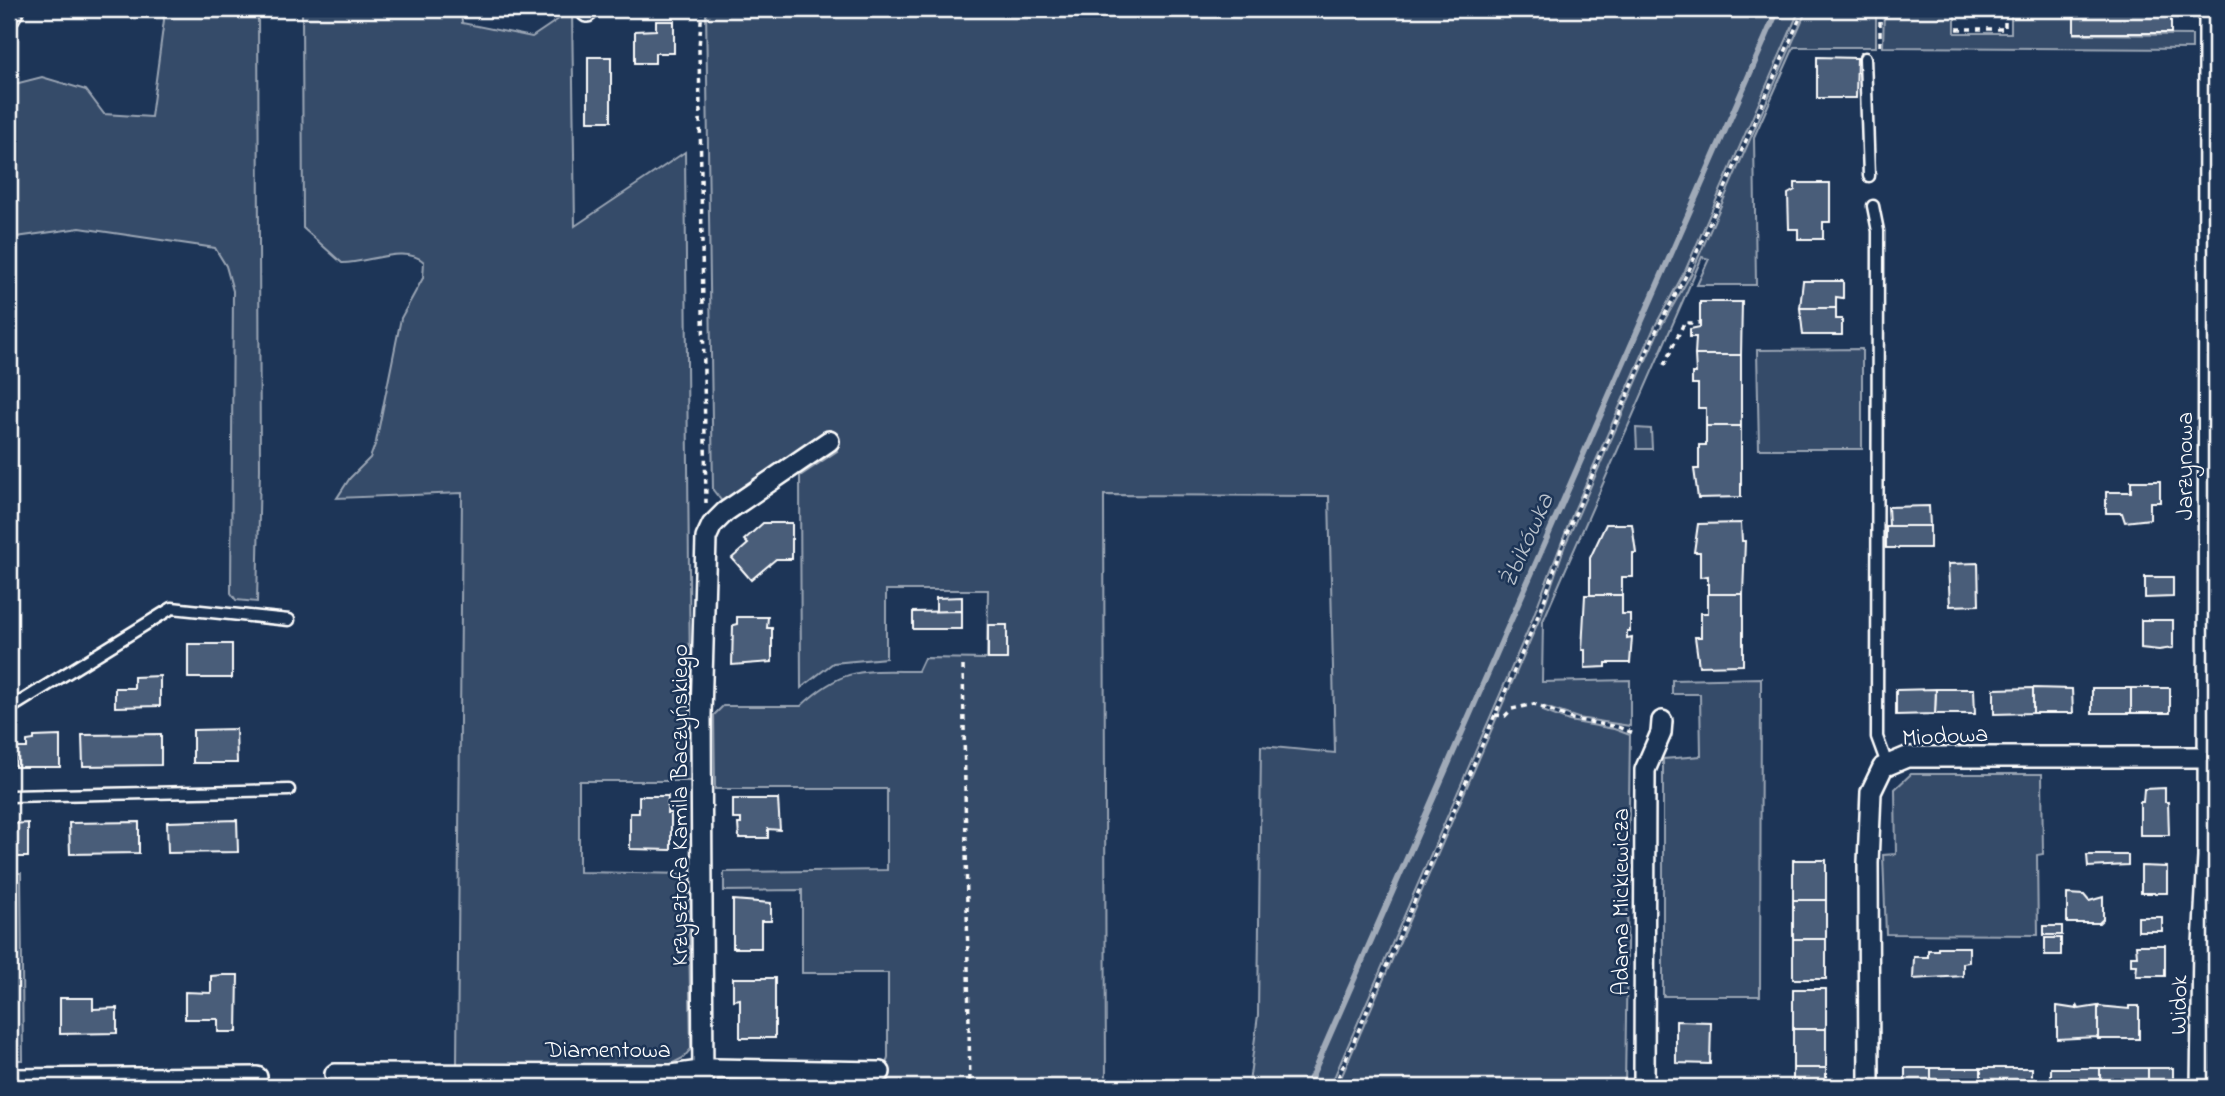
<svg xmlns="http://www.w3.org/2000/svg" width="2225" height="1096" font-family="'Indie Flower',sans-serif">
<style>
.green{fill:#364b69;stroke:#9aa5b4;stroke-width:2}
.lines{fill:none;stroke-linecap:round;stroke-linejoin:round}
.stream{stroke:#a0aab8;stroke-width:6}
.building{fill:#4a5d79;stroke:#fff;stroke-width:2}
.service-casing{stroke:#fff;stroke-width:15}
.minor-casing{stroke:#fff;stroke-width:24}
.path{stroke:#fff;stroke-width:3.5;stroke-dasharray:5 5;stroke-linecap:butt}
.service{stroke:#1d3557;stroke-width:10}
.minor{stroke:#1d3557;stroke-width:19}
.labels{text-anchor:middle;stroke-width:5;stroke-linejoin:round;paint-order:stroke}
.street-label{font-size:24px;fill:#fff;stroke:#1d3557}
.water-label{font-size:26px;font-style:italic;fill:#b8c0ca;stroke:#1d3557}
</style>
<rect width="100%" height="100%" fill="#1d3557"/>
<filter id="ink" filterUnits="userSpaceOnUse"><feTurbulence type="fractalNoise" baseFrequency=".0143" numOctaves="2"/><feDisplacementMap in="SourceGraphic" scale="14" xChannelSelector="R" yChannelSelector="G"/><feConvolveMatrix kernelMatrix="1 2 1 2 8 2 1 2 1" color-interpolation-filters="sRGB"/></filter>
<g filter="url(#ink)">
<!-- green -->
<g class="green">
<path d="M162 9H258L260 469 257 602 236 600 231 593 233 291 226 266 215 248 80 228 9 238V81L15 84 42 77 86 90 104 114 151 117 164 20Z"/>
<path d="M302 9H461L462 23 532 37 572 10 575 226 685 152 691 781H579V872L688 874 691 1049 683 1058 669 1065H457L462 493 337 498 350 478 370 458 376 442 401 318 423 278 424 262C405 244 365 264 342 263L303 228Z"/>
<path d="M706 9H1800L1686 269 1654 328 1573 513 1528 630 1330 1087H1249V1083L1258 1015 1261 746 1335 753 1329 496 1104 495 1106 1087H717V1080L724 1076 849 1078 866 1082 882 1079 888 1057V973H802V890L724 891V872L887 870V789H715L714 715 723 706H801C844 666 862 671 918 671L924 658 987 659 988 590H886V658L833 663 801 688 800 476 837 451 827 436 724 504 713 490Z"/>
<path d="M1807 9H1876V47H1794L1754 137 1756 285H1697L1709 259 1702 257 1543 621 1542 682 1630 680V726L1578 718 1542 706 1543 711 1569 721 1614 729 1630 735 1625 1087H1337L1542 613 1565 545 1659 330 1691 274Z"/>
<path d="M1884 9H1955V33H2011V9H2074V34L2192 35V49L1883 47Z"/>
<path d="M1862 349V449H1759L1757 350Z"/>
<path d="M1636 428 1651 429 1652 449H1637Z"/>
<path d="M1761 678 1760 996H1663V759L1701 756 1700 694H1672V680Z"/>
<path d="M1911 774H2042L2043 854 2037 855 2038 935 1886 934 1883 855 1896 854 1895 789Z"/>
<path d="M9 873H21L23 1060H9Z"/>
<rect x="462" y="1084" width="116" height="3"/>
</g>
<g class="lines">
<!-- stream -->
<path class="stream" d="M1307 1087 1778 9"/>
</g>
<!-- building -->
<g class="building">
<path d="M9 9 24 14 9 39Z"/>
<rect x="2074" y="9" width="97" height="24"/>
<path d="M656 21H674V53H655V63H635V31L656 30Z"/>
<rect x="588" y="57" width="23" height="64"/>
<path d="M1817 57 1857 58 1856 98H1817Z"/>
<path d="M1795 183H1830V222H1823V239H1798V229H1789L1788 194 1795 190Z"/>
<path d="M1803 281H1843V298L1836 297V308H1800Z"/>
<path d="M1700 302H1742L1741 355H1695L1696 337H1690V329L1700 327Z"/>
<path d="M1800 308H1836V319H1842V335H1803Z"/>
<path d="M1695 355H1741V426H1706V408H1698V384H1692V373H1696Z"/>
<path d="M1706 426H1741V497L1698 498 1694 469H1699V445H1706Z"/>
<path d="M2131 481H2160V502H2150V519L2125 522 2122 513H2106V492H2131Z"/>
<path d="M1929 506 1930 526H1889L1888 507Z"/>
<path d="M763 523H792V559H776L751 580 732 558 748 544 744 540Z"/>
<path d="M1741 523 1742 541H1745L1743 594H1708V576L1700 577V552H1694L1698 524Z"/>
<path d="M1606 524H1632L1636 553H1633V577H1622V595L1590 596V558Z"/>
<rect x="1886" y="526" width="44" height="22"/>
<path d="M1978 563 1979 605 1950 606 1948 564Z"/>
<path d="M2145 577H2173V597L2145 598Z"/>
<path d="M1708 594H1743V665L1699 666 1695 637H1701V613H1708Z"/>
<path d="M1585 595H1622V614H1630V631H1627V638L1632 637 1630 663H1606V667L1585 668V650H1582Z"/>
<path d="M962 597V611L936 612V598Z"/>
<path d="M962 611V629H913V612Z"/>
<path d="M737 617H768L767 628H772V662L732 665 733 625 737 624Z"/>
<path d="M2141 620H2173V648L2159 650 2141 648Z"/>
<rect x="988" y="625" width="19" height="34"/>
<rect x="188" y="644" width="44" height="34"/>
<path d="M160 676V706L115 707V688H134V677Z"/>
<path d="M2033 688 2072 689 2073 713H2033Z"/>
<path d="M2033 688V713L1994 714V689Z"/>
<rect x="2092" y="688" width="39" height="25"/>
<rect x="2131" y="688" width="39" height="25"/>
<path d="M1936 689H1974L1975 714H1935Z"/>
<path d="M1936 689 1935 714 1896 715V690Z"/>
<path d="M236 729 237 763H193V730Z"/>
<path d="M161 734V765L83 766 82 735Z"/>
<path d="M60 736V767H15V748H27V741L34 740V737Z"/>
<path d="M2165 788V802H2168L2169 835H2140V802H2143L2144 789Z"/>
<path d="M639 796H668L667 813H671V850L630 849V813H639Z"/>
<path d="M733 799H778L780 830 768 829V838H739L738 824H741V819H733Z"/>
<path d="M237 820 238 852 168 853 167 822Z"/>
<path d="M139 822V853L70 854 69 823Z"/>
<path d="M28 823V857H9V824Z"/>
<path d="M2087 855H2128V865L2088 867Z"/>
<rect x="1793" y="860" width="33" height="40"/>
<path d="M2141 866 2167 867V893H2141Z"/>
<path d="M2067 894 2084 895 2089 901 2103 897V919L2099 923H2067Z"/>
<path d="M733 900 771 903V921H761V948H733Z"/>
<rect x="1793" y="900" width="33" height="39"/>
<rect x="2138" y="917" width="24" height="14"/>
<rect x="2044" y="926" width="18" height="9"/>
<rect x="2045" y="938" width="16" height="17"/>
<rect x="1793" y="939" width="33" height="40"/>
<path d="M2136 945H2165V976H2136L2137 965H2131V956H2137Z"/>
<path d="M1938 947H1969V962L1963 963V976L1913 979 1914 957H1928V950H1938Z"/>
<path d="M223 975H238L237 1032H218V1019H185V992L211 993V976Z"/>
<path d="M733 978H775V1038H740V999L733 1000Z"/>
<rect x="1793" y="989" width="33" height="40"/>
<path d="M60 998H93V1009L117 1008V1033L60 1034Z"/>
<path d="M2077 1005 2079 1009 2098 1006V1039L2097 1037 2057 1039V1006L2077 1009Z"/>
<path d="M2098 1006 2129 1009V1006H2139V1039H2098Z"/>
<path d="M1676 1021 1711 1022 1710 1064 1676 1063Z"/>
<rect x="1793" y="1029" width="33" height="39"/>
<rect x="1793" y="1068" width="33" height="19"/>
<rect x="1905" y="1068" width="26" height="19"/>
<rect x="1931" y="1068" width="50" height="19"/>
<rect x="1981" y="1068" width="51" height="19"/>
<rect x="2051" y="1068" width="49" height="19"/>
<rect x="2100" y="1068" width="48" height="19"/>
<rect x="2148" y="1068" width="25" height="19"/>
</g>
<g class="lines">
<defs>
<g id="service">
<path d="M1865 58 1869 176"/>
<path d="M1873 206 1878 231 1877 737 1887 764"/>
<path d="M9 709 172 608 289 620"/>
<path d="M9 796 289 790"/>
</g>
<g id="minor">
<path d="M587 9V12"/>
<path d="M335 1074 672 1075 714 1069 880 1072"/>
<path d="M9 1079 257 1077"/>
<path d="M703 1087 701 714 706 538 712 525 725 512 829 441"/>
<path d="M1644 1087 1645 770 1661 733 1662 721"/>
<path d="M1869 1087 1868 863 1871 792 1883 767 1907 757H2208"/>
<path d="M2201 1087 2203 944 2208 857 2209 9"/>
</g>
</defs>
<!-- service casing -->
<use href="#service" class="service-casing"/>
<!-- minor casing -->
<use href="#minor" class="minor-casing"/>
<!-- path -->
<g class="path">
<path d="M702 9 699 47 706 503"/>
<path d="M1957 29H2005V9"/>
<path d="M1880 46V9"/>
<path d="M1664 365 1684 323H1699"/>
<path d="M963 666 970 1087"/>
<path d="M1495 715 1505 716 1512 709 1534 704 1572 719 1618 727 1633 733"/>
<path d="M1334 1087 1543 604 1565 537 1657 329 1689 270 1804 9"/>
</g>
<!-- service -->
<use href="#service" class="service"/>
<!-- minor -->
<use href="#minor" class="minor"/>
</g>
</g>
<g class="labels">
<!-- street labels -->
<g class="street-label">
<text transform="translate(2184 466) rotate(-90)" y="8">Jarzynowa</text>
<text transform="translate(1945 735) rotate(-3)" y="8">Miodowa</text>
<text transform="translate(679 805) rotate(-90)" y="8">Krzysztofa Kamila Baczyńskiego</text>
<text transform="translate(1620 902) rotate(-90)" y="8">Adama Mickiewicza</text>
<text transform="translate(2178 1005) rotate(-89)" y="8">Widok</text>
<text x="608" y="1057">Diamentowa</text>
</g>
<!-- water labels -->
<g class="water-label">
<text transform="translate(1525 540) rotate(-66)" y="9">Żbikówka</text>
</g>
</g>
<!-- margin -->
<rect width="2225" height="1096" fill="none" stroke="#1d3557" stroke-width="35"/>
<rect x="18" y="18" width="2190" height="1061" fill="none" stroke="#fff" stroke-width="2.5" filter="url(#ink)"/>
</svg>
